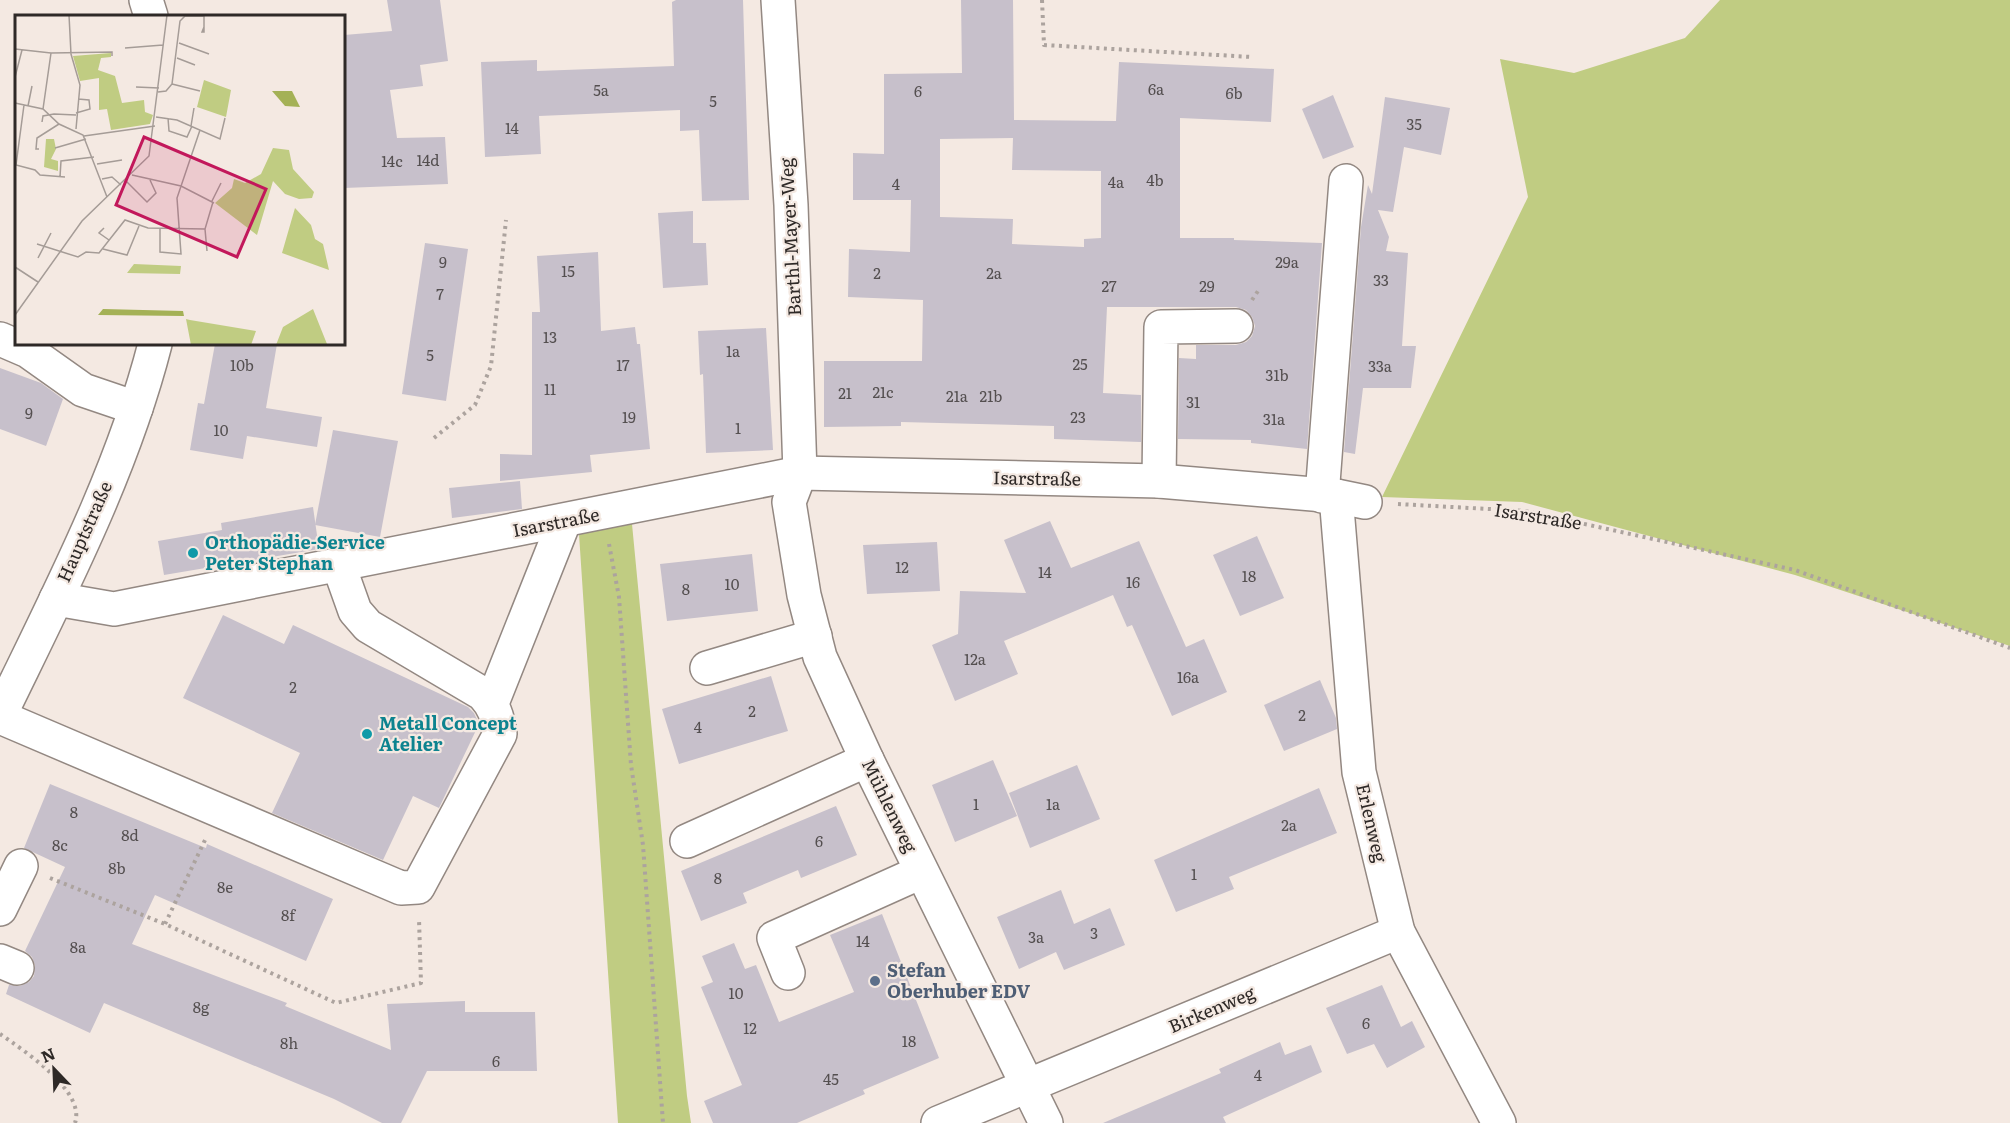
<svg xmlns="http://www.w3.org/2000/svg" width="2010" height="1123" font-family="Literata,serif">
<style>
.green{fill:#c0cc82}
.building{fill:#c7c0cb;fill-rule:evenodd}
.lines{fill:none;stroke-linecap:round;stroke-linejoin:round}
.minor-casing{stroke:#938882;stroke-width:36}
.major-casing{stroke:#938882;stroke-width:36}
.path{stroke:#aca39e;stroke-width:4;stroke-dasharray:3 4.5;stroke-linecap:butt}
.minor{stroke:#fff;stroke-width:33}
.major{stroke:#fff;stroke-width:33}
.culture-dot{fill:#0f9aa8;stroke:#f4e9e2;stroke-width:2}
.service-dot{fill:#5c6f8a;stroke:#f4e9e2;stroke-width:2}
.labels{text-anchor:middle;stroke-width:4.5;stroke-linejoin:round;paint-order:stroke}
.number-label{font-size:15px;fill:#544f50}
.street-label{font-size:18px;fill:#2e2927;stroke:#f4e9e2}
.culture-label{font-size:18px;font-weight:bold;fill:#0d838f;stroke:#f4e9e2;text-anchor:start}
.service-label{font-size:18px;font-weight:bold;fill:#4e5e75;stroke:#f4e9e2;text-anchor:start}
.inset-road{fill:none;stroke:#a59c97;stroke-width:1.5}
.view{fill:#c2185b;fill-opacity:0.15;stroke:#c2185b;stroke-width:3}
.inset-edge{fill:none;stroke:#2e2927;stroke-width:3}
</style>
<rect width="100%" height="100%" fill="#f4e9e2"/>
<!-- green -->
<g class="green">
<path d="M1720 0H2010V646L1795 575 1522 502 1382 497 1528 197 1500 59 1574 73 1685 38Z"/>
<path d="M632 524 687 1096 691 1123H618L579 534Z"/>
</g>
<!-- building -->
<g class="building">
<path d="M387 0H440L448 61 420 65 423 86 390 90 397 138 445 137 448 184 344 188V35L392 31Z"/>
<path d="M676 0H743L749 200 702 201 699 130 680 131V110L539 116 541 154 485 157 481 62 537 60V71L674 66 672 2Z"/>
<path d="M961 0H1013L1014 120 1116 121 1119 62 1274 69 1271 122 1180 118V238H1234V240L1322 243 1307 449 1251 443V440L1178 439 1179 358 1196 359V345H1236L1246 342 1252 336 1255 326 1252 317 1246 310 1236 307H1107L1103 393 1141 395V442L1054 439V426L901 422V426L824 427V361H922L923 300 848 297 849 249 910 252 911 200H853V153L884 154V74L962 73ZM1013 138 1012 170 1101 171V238L1084 239V247L1012 244 1013 219 940 217V139Z"/>
<path d="M1333 95 1354 147 1323 159 1302 109Z"/>
<path d="M1385 97 1450 108 1441 155 1404 147 1393 212 1378 210 1389 237 1386 251 1408 253 1402 346H1416L1411 388H1363L1355 454 1344 452 1361 227 1368 185 1372 194Z"/>
<path d="M693 211V243H706L708 285 663 288 658 213Z"/>
<path d="M425 243 468 249 446 401 402 394Z"/>
<path d="M598 252 601 331 635 327 637 344H640L650 449 590 455 592 472 500 481V454L532 455V312H540L537 256Z"/>
<path d="M766 328 773 450 706 453 703 374 700 375 698 331Z"/>
<path d="M215 344H277L266 408 322 417 317 447 247 436 243 459 190 450 198 403 204 404Z"/>
<path d="M0 368 41 383 63 399 46 446 0 429Z"/>
<path d="M333 430 398 441 380 537 315 525Z"/>
<path d="M520 481 522 509 452 518 449 488Z"/>
<path d="M313 507 319 549 164 575 158 541 222 530 221 523Z"/>
<path d="M1050 521 1071 568 1139 541 1186 647 1204 639 1227 692 1172 716 1132 625 1127 627 1113 595 1004 641 1018 674 955 701 932 645 958 634 960 591 1026 593 1004 540Z"/>
<path d="M1257 536 1284 598 1240 616 1213 555Z"/>
<path d="M937 542 940 591 867 594 863 545Z"/>
<path d="M752 554 758 611 667 621 660 564Z"/>
<path d="M223 615 284 644 293 625 468 707 474 713 479 724 439 808 413 796 383 860 272 813 300 753 183 698Z"/>
<path d="M771 676 788 731 679 764 662 709Z"/>
<path d="M1320 680 1336 718 1337 729 1284 751 1264 705Z"/>
<path d="M993 760 1017 816 955 842 932 785Z"/>
<path d="M1077 765 1100 819 1030 848 1009 793Z"/>
<path d="M50 784 206 848 207 844 333 899 306 961 155 895 132 944 287 1003 285 1006 391 1050 387 1004 465 1001V1012H535L537 1071H427L401 1123H382L334 1099 104 1003 90 1033 6 994 9 985 20 986 29 982 34 976 35 965 32 957 25 951 65 867 24 848Z"/>
<path d="M1319 788 1337 833 1229 877 1234 889 1176 912 1154 860Z"/>
<path d="M836 806 857 855 801 878 798 870 743 893 747 903 701 921 681 871Z"/>
<path d="M1061 890 1074 924 1110 908 1125 945 1064 970 1056 952 1019 969 997 917Z"/>
<path d="M882 914 939 1058 863 1090 865 1094 797 1123H713L704 1101 742 1085 701 987 713 982 702 956 734 943 745 969 756 965 779 1022 854 992 830 935Z"/>
<path d="M1382 985 1401 1027 1412 1021 1425 1047 1387 1068 1374 1044 1347 1054 1326 1008Z"/>
<path d="M1280 1042 1285 1055 1311 1045 1322 1072 1223 1117 1226 1123H1103L1221 1073 1219 1069Z"/>
</g>
<g class="lines">
<defs>
<g id="minor">
<path d="M778 0 791 205 800 473 789 502 804 595 820 657 867 760 1046 1123"/>
<path d="M0 339 28 351 83 390 136 408"/>
<path d="M1159 481 1161 327 1236 326"/>
<path d="M1322 496 1346 181"/>
<path d="M1336 496 1359 772 1398 932 1499 1123"/>
<path d="M56 599 114 609 800 473 1159 481 1336 496 1365 502"/>
<path d="M707 668 815 636"/>
<path d="M492 703 564 522"/>
<path d="M0 717 401 888 418 887 500 734C498 717 494 706 483 694L368 626 355 611 339 566"/>
<path d="M687 841 867 760"/>
<path d="M0 909 21 866"/>
<path d="M0 961 17 968"/>
<path d="M788 973 774 938 921 872"/>
<path d="M938 1123 1398 932"/>
</g>
<g id="major">
<path d="M146 0 151 16"/>
<path d="M0 715C58 595 122 473 155 344"/>
</g>
</defs>
<!-- minor casing -->
<use href="#minor" class="minor-casing"/>
<!-- major casing -->
<use href="#major" class="major-casing"/>
<!-- path -->
<g class="path">
<path d="M1042 0 1044 45 1252 57"/>
<path d="M1252 300 1260 288"/>
<path d="M434 438 475 405 491 366 506 220"/>
<path d="M1398 504 1525 511 1795 570 2010 648"/>
<path d="M609 544 619 597 631 765 643 845 663 1123"/>
<path d="M50 878 165 924 336 1003 421 983 419 919"/>
<path d="M165 924 205 840"/>
<path d="M0 1034C23 1050 86 1091 75 1123"/>
</g>
<!-- minor -->
<use href="#minor" class="minor"/>
<!-- major -->
<use href="#major" class="major"/>
</g>
<!-- markers -->
<g class="culture-dot">
<circle cx="193" cy="553" r="6"/>
<circle cx="367" cy="734" r="6"/>
</g>
<circle class="service-dot" cx="875" cy="981" r="6"/>
<g class="labels">
<!-- number labels -->
<g class="number-label">
<text x="1156" y="95">6a</text>
<text x="601" y="96">5a</text>
<text x="918" y="97">6</text>
<text x="1234" y="99">6b</text>
<text x="713" y="107">5</text>
<text x="1414" y="130">35</text>
<text x="512" y="134">14</text>
<text x="428" y="166">14d</text>
<text x="392" y="167">14c</text>
<text x="1155" y="186">4b</text>
<text x="1116" y="188">4a</text>
<text x="896" y="190">4</text>
<text x="443" y="268">9</text>
<text x="1287" y="268">29a</text>
<text x="568" y="277">15</text>
<text x="877" y="279">2</text>
<text x="994" y="279">2a</text>
<text x="1381" y="286">33</text>
<text x="1109" y="292">27</text>
<text x="1207" y="292">29</text>
<text x="440" y="300">7</text>
<text x="550" y="343">13</text>
<text x="733" y="357">1a</text>
<text x="430" y="361">5</text>
<text x="1080" y="370">25</text>
<text x="242" y="371">10b</text>
<text x="623" y="371">17</text>
<text x="1380" y="372">33a</text>
<text x="1277" y="381">31b</text>
<text x="550" y="395">11</text>
<text x="883" y="398">21c</text>
<text x="845" y="399">21</text>
<text x="957" y="402">21a</text>
<text x="991" y="402">21b</text>
<text x="1193" y="408">31</text>
<text x="29" y="419">9</text>
<text x="629" y="423">19</text>
<text x="1078" y="423">23</text>
<text x="1274" y="425">31a</text>
<text x="738" y="434">1</text>
<text x="221" y="436">10</text>
<text x="902" y="573">12</text>
<text x="1045" y="578">14</text>
<text x="1249" y="582">18</text>
<text x="1133" y="588">16</text>
<text x="732" y="590">10</text>
<text x="686" y="595">8</text>
<text x="975" y="665">12a</text>
<text x="1188" y="683">16a</text>
<text x="293" y="693">2</text>
<text x="752" y="717">2</text>
<text x="1302" y="721">2</text>
<text x="698" y="733">4</text>
<text x="976" y="810">1</text>
<text x="1053" y="810">1a</text>
<text x="74" y="818">8</text>
<text x="1289" y="831">2a</text>
<text x="130" y="841">8d</text>
<text x="819" y="847">6</text>
<text x="60" y="851">8c</text>
<text x="117" y="874">8b</text>
<text x="1194" y="880">1</text>
<text x="718" y="884">8</text>
<text x="225" y="893">8e</text>
<text x="288" y="921">8f</text>
<text x="1094" y="939">3</text>
<text x="1036" y="943">3a</text>
<text x="863" y="947">14</text>
<text x="78" y="953">8a</text>
<text x="736" y="999">10</text>
<text x="201" y="1013">8g</text>
<text x="1366" y="1029">6</text>
<text x="750" y="1034">12</text>
<text x="909" y="1047">18</text>
<text x="289" y="1049">8h</text>
<text x="496" y="1067">6</text>
<text x="1258" y="1081">4</text>
<text x="831" y="1085">45</text>
</g>
<!-- street labels -->
<g class="street-label">
<text transform="translate(791 237) rotate(-93)" y="6">Barthl-Mayer-Weg</text>
<text transform="translate(1037 479) rotate(1)" y="6">Isarstraße</text>
<text transform="translate(1538 517) rotate(9)" y="6">Isarstraße</text>
<text transform="translate(556 523) rotate(-11)" y="6">Isarstraße</text>
<text transform="translate(85 532) rotate(-66)" y="6">Hauptstraße</text>
<text transform="translate(889 806) rotate(64)" y="6">Mühlenweg</text>
<text transform="translate(1371 823) rotate(77)" y="6">Erlenweg</text>
<text transform="translate(1212 1010) rotate(-23)" y="6">Birkenweg</text>
</g>
<!-- culture labels -->
<g class="culture-label">
<text x="205" y="549">Orthopädie-Service<tspan x="205" dy="21">Peter Stephan</tspan></text>
<text x="379" y="730">Metall Concept<tspan x="379" dy="21">Atelier</tspan></text>
</g>
<!-- service labels -->
<g class="service-label">
<text x="887" y="977">Stefan<tspan x="887" dy="21">Oberhuber EDV</tspan></text>
</g>
</g>
<!-- overview -->
<g transform="translate(15 15)">
<rect width="330" height="330" fill="#f4e9e2"/>
<path d="M96 38V42L86 43 83 55 100 61 107 88 129 85 130 97 138 100 135 109 96 115 92 94 84 95V63L65 66 58 41ZM189 65 216 75 211 102 182 92ZM31 124H39L41 134 36 144 43 146V156L29 152ZM258 133 274 135 278 154 299 177 297 183 284 184 270 179 258 166 242 220 200 188 217 173 219 164 230 168 246 159ZM280 193 296 210 300 224 308 229 314 255 267 238ZM119 249 166 251 165 259 112 258ZM298 294 312 329 261 330 268 312ZM171 304 175 305 241 316 236 330H176Z" fill="#c0cc82"/>
<path d="M257 76H277L285 92 270 91ZM88 294 168 296 169 301 83 300Z" fill="#a4b156"/>
<path class="inset-road" d="M54 0 56 39 65 70 61 114M164 28 194 39M110 33 148 30M0 34 36 38 97 37V41M162 43 180 50M0 62 7 35M157 69 185 76M121 72 144 73M143 77 151 76 157 69 165 6 170 1H189V17H187L189 12M0 88 28 94 44 109 68 120 92 182M9 90 1 150 20 155 25 160 50 162M13 91 17 71M28 94 36 38M61 98 75 94 74 85 63 84M141 102 162 105 205 124 210 103M153 103 154 116 172 122 177 111M27 107 28 101 39 99 61 100M176 111 179 93M69 121 140 111M40 133 71 124M24 134H21L22 123 44 109M82 149 107 145M117 160 166 171 199 188M45 162 46 146 79 142M87 164 97 162 106 170M111 166 132 187 141 178 135 165M197 186 206 168M89 213 84 218 94 225M145 214V237L166 239 162 183 185 115M22 229 63 242 71 237 84 238 110 205 133 213 190 214M88 234 112 240 124 211M192 236 190 214 198 187M23 243 36 218M0 252 23 267M0 300 67 206 134 141 152 0"/>
<path class="view" d="M129 122 251 174 222 242 101 190Z"/>
<rect width="330" height="330" class="inset-edge"/>
</g>
<!-- north arrow -->
<g transform="translate(54 1069) rotate(337)" stroke="#f4e9e2" stroke-width="4.5" paint-order="stroke">
<path d="M0-4.5L10 22L0 15L-10 22Z" fill="#2e2927"/>
<text y="-9" font-size="16" font-weight="bold" text-anchor="middle" fill="#2e2927">N</text>
</g>
</svg>
